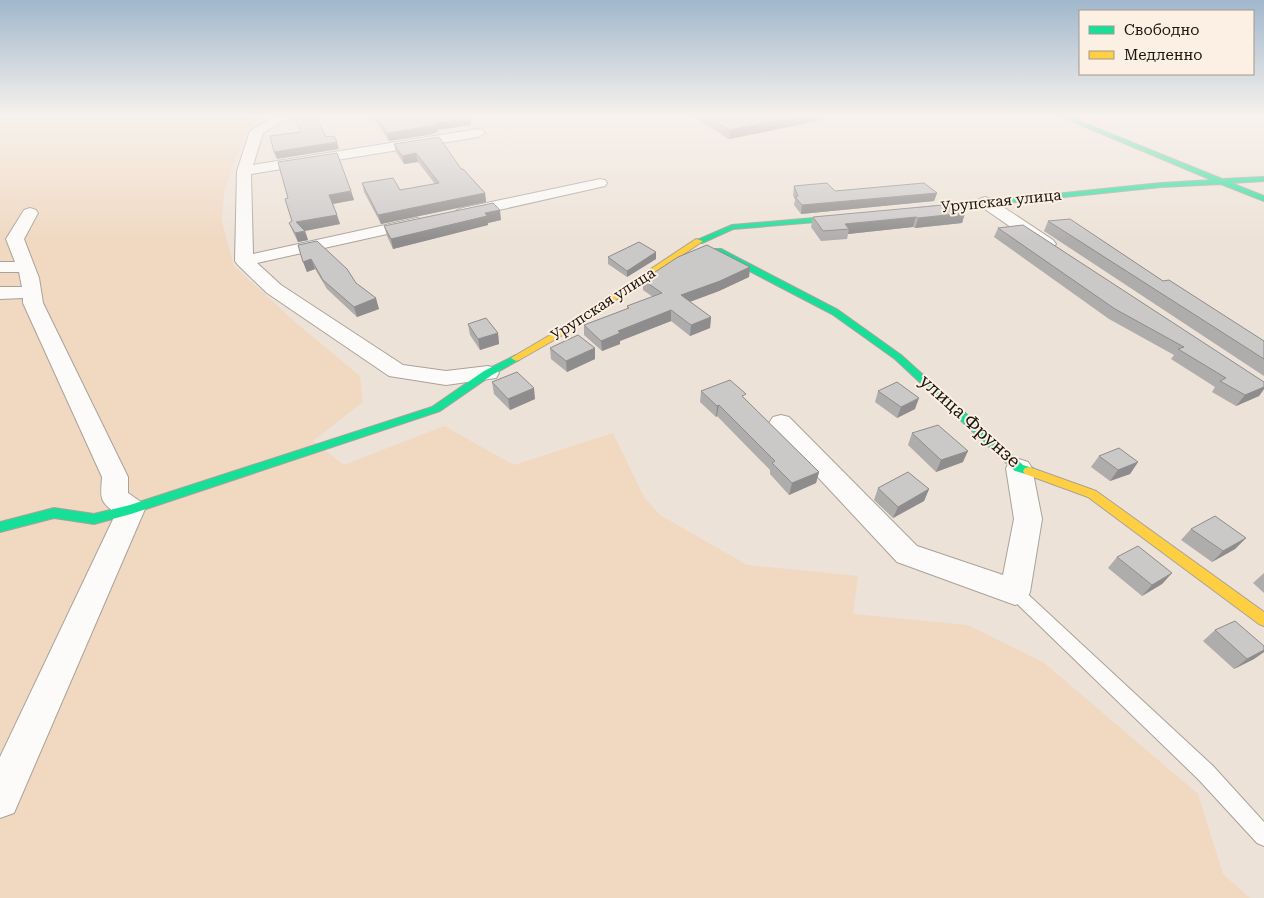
<svg xmlns="http://www.w3.org/2000/svg" width="1264" height="898" font-family="'Roboto Serif',serif">
<style>
.green{fill:#f0d8c1}
.lines{fill:none;stroke-linecap:round;stroke-linejoin:round}
.lane-casing{stroke:#aaa299;stroke-width:2}
.street-casing{stroke:#aaa299;stroke-width:2}
.fast-casing{stroke:#aaa299;stroke-width:2}
.slow-casing{stroke:#aaa299;stroke-width:2}
.lane{fill:#fcfbf9;fill-rule:evenodd}
.street{fill:#fcfbf9;fill-rule:evenodd}
.fast{fill:#16e098;fill-rule:evenodd}
.slow{fill:#ffcf43;fill-rule:evenodd}
.wall{fill:#afacac}
.shaded-wall{fill:#8e8c8c}
.building{fill:#cbc8c8;stroke:#8e8c8c}
.labels{text-anchor:middle;stroke-width:4;stroke-linejoin:round;paint-order:stroke}
.far-street-label{font-size:15px;fill:#1b140d;stroke:#fcf0e4}
.street-label{font-size:18px;fill:#1b140d;stroke:#fcf0e4}
</style>
<rect width="100%" height="100%" fill="#ede2d7"/>
<!-- green -->
<path class="green" d="M0 117H268L251 124 241 143 224 193 222 222 234 266 294 321 360 376 363 402 313 441 344 465 444 426 514 465 613 433 644 497 660 515 747 565 858 576 853 614 967 625 1043 662 1198 794 1223 874 1250 898H0Z"/>
<g class="lines">
<defs>
<path id="lane" d="M1015 586 1020 587 1213 766 1264 822V846L1257 843 1199 780 1010 597 1007 592 1010 587Z"/>
<g id="street">
<path d="M274 117H289L263 133 253 165 478 129 483 130 485 133 478 137 251 174 253 254 417 218 423 220 425 223 423 226 257 263 281 285 403 365 446 371 488 366 496 368 499 373 496 378 446 385 389 376 267 293 238 265 235 261 237 171 250 131Z"/>
<path d="M600 179 605 180 607 183 605 186 463 218 457 216 455 213 457 210 463 208Z"/>
<path d="M985 197 991 199 1053 240 1056 244 1053 248 1047 249 1041 248 979 205 977 202 979 199Z"/>
<path d="M30 208 36 210 38 213 24 239 39 278 43 303 128 477V493L141 502 145 509 14 813 0 818V757L116 513C98 501 101 497 102 477L23 303V298L0 299V287H22L19 272H0V262H15L6 239 24 210Z"/>
<path d="M781 415 789 417 917 546 1003 575 1014 519 1006 468 1010 462 1019 459 1028 462 1032 468 1042 519 1030 592 1026 601 1015 605 897 562 773 429 769 423 773 417Z"/>
</g>
<g id="fast">
<path d="M1062 117H1069L1222 179 1264 177V181L1231 183 1264 196V201L1221 184 1161 187 919 212 915 210 919 208 1161 183 1212 180Z"/>
<path d="M849 215H852V219L733 229 702 243 695 241 732 225Z"/>
<path d="M715 249H721L838 310 901 355 1023 465 1033 468 1035 471 1033 474 1029 475 1015 471 895 359 832 314 715 253Z"/>
<path d="M516 355 521 358 519 360 492 375 440 411 131 514 94 524 54 518 0 532V522L54 508 94 514 130 505 432 407 484 371Z"/>
</g>
<g id="slow">
<path d="M696 239 703 241 568 332 519 360 516 361 511 358 562 328Z"/>
<path d="M1029 467 1096 491 1264 612V626L1259 624 1088 497 1025 474 1023 471 1025 468Z"/>
</g>
</defs>
<!-- lane casing -->
<use href="#lane" class="lane-casing"/>
<!-- street casing -->
<use href="#street" class="street-casing"/>
<!-- fast casing -->
<use href="#fast" class="fast-casing"/>
<!-- slow casing -->
<use href="#slow" class="slow-casing"/>
<!-- lane -->
<use href="#lane" class="lane"/>
<!-- street -->
<use href="#street" class="street"/>
<!-- fast -->
<use href="#fast" class="fast"/>
<!-- slow -->
<use href="#slow" class="slow"/>
</g>
<!-- wall -->
<g class="wall">
<path d="M373 117H469L471 125 437 130 438 132 434 133V134L389 141Z"/>
<path d="M693 117H818V121L729 139Z"/>
<path d="M394 144 461 169 485 193 486 202 381 224 364 192 362 183 400 190 435 184 418 162 404 164 396 152Z"/>
<path d="M794 186 835 191 937 193 934 201 801 214 794 205 795 200 793 195Z"/>
<path d="M351 191 354 200 333 204 340 224 305 231 308 240 298 242 293 232 289 223 292 221 288 198Z"/>
<path d="M965 213 962 223 915 228 913 227 848 234 847 239 821 241 811 227 813 217Z"/>
<path d="M501 220 488 223V225L393 249 387 236 384 226Z"/>
<path d="M1048 221 1163 281 1264 341V376L1044 231Z"/>
<path d="M998 228 1264 383V389L1259 396 1236 406 1212 392 1215 387 1171 359 1174 355 1109 319 994 237Z"/>
<path d="M298 245 356 283 379 309 357 317 327 289 315 269 307 272Z"/>
<path d="M608 257 656 259 627 277 608 264Z"/>
<path d="M750 267 749 277 719 291 690 302 711 317 710 328 690 336 671 321 620 341V344L602 351 584 335V325L627 309V306L653 297 643 290V280Z"/>
<path d="M468 324 498 333 499 344 480 350 470 335Z"/>
<path d="M550 348H595V359L567 372 551 359Z"/>
<path d="M492 382 535 399 510 410 494 394Z"/>
<path d="M701 391 745 399 819 472 816 483 789 495 770 474V470L717 416 716 417 700 402Z"/>
<path d="M878 391 915 409 897 418 875 402Z"/>
<path d="M912 433 963 462 936 472 908 445Z"/>
<path d="M1099 456 1138 462 1130 474 1110 481 1091 467Z"/>
<path d="M878 488 929 489 924 501 893 518 874 500Z"/>
<path d="M1191 529 1246 538 1235 549 1212 562 1181 540Z"/>
<path d="M1117 557 1172 573 1162 584 1142 596 1108 568Z"/>
<path d="M1264 573V593L1253 583Z"/>
<path d="M1215 630 1264 646V652L1254 659 1234 669 1203 641Z"/>
</g>
<!-- shaded-wall -->
<g class="shaded-wall">
<path d="M795 117H818V121L729 139 730 130Z"/>
<path d="M470 118 471 125 437 130 438 132 434 133V134L389 141 387 133 432 125 435 123Z"/>
<path d="M337 142 339 149 277 159 274 152Z"/>
<path d="M416 153 418 162 404 164 402 156Z"/>
<path d="M351 191 354 200 332 204 329 195Z"/>
<path d="M485 193 486 202 381 224 378 215Z"/>
<path d="M937 193 934 201 801 214 802 205Z"/>
<path d="M500 210 501 220 488 223V225L393 249 391 239 485 213Z"/>
<path d="M965 213 962 223 915 228 918 218Z"/>
<path d="M337 215 340 224 299 232 296 222Z"/>
<path d="M916 217 913 227 848 234 849 229 845 224Z"/>
<path d="M305 231 308 240 298 242 295 233Z"/>
<path d="M656 252V259L627 277V271Z"/>
<path d="M311 259 315 269 307 272 303 262Z"/>
<path d="M750 267 749 277 719 291 681 305V295Z"/>
<path d="M376 298 379 309 357 317 354 307Z"/>
<path d="M671 310V321L620 341V344L602 351 601 341 618 331Z"/>
<path d="M711 317 710 328 690 336 691 325Z"/>
<path d="M498 333 499 344 480 350 478 339Z"/>
<path d="M595 348V359L567 372 566 361Z"/>
<path d="M1264 387V389L1259 396 1236 406 1245 395Z"/>
<path d="M534 388 535 399 510 410 508 399Z"/>
<path d="M919 398 915 409 897 418 901 407Z"/>
<path d="M719 405 717 416 716 417 717 406Z"/>
<path d="M968 451 963 462 936 472 941 460Z"/>
<path d="M1138 462 1130 474 1110 481 1118 470Z"/>
<path d="M819 472 816 483 789 495 792 483Z"/>
<path d="M929 489 924 501 893 518 898 507Z"/>
<path d="M1246 538 1235 549 1212 562 1223 551Z"/>
<path d="M1172 573 1162 584 1142 596 1152 585Z"/>
<path d="M1264 650V652L1254 659 1234 669 1247 659Z"/>
</g>
<!-- building -->
<g class="building">
<path d="M294 117H316L326 137 334 136 337 142 274 152 270 136 301 132Z"/>
<path d="M376 117H469L470 118 435 123 436 124 432 125V126L387 133Z"/>
<path d="M707 117H795L730 130Z"/>
<path d="M439 137 461 169H463L485 193 378 215 362 183 393 178 400 190 439 183 416 153 402 156 394 144Z"/>
<path d="M337 153 351 191 329 195 337 215 296 222 305 231 295 233 289 223 292 221 285 199 288 198 278 162Z"/>
<path d="M827 183 835 191 924 183 937 193 802 205 795 197 798 196 794 186Z"/>
<path d="M493 203 500 210 485 213 487 216 391 239 384 226Z"/>
<path d="M954 204 965 213 918 218 916 217 845 224 849 229 823 231 813 217Z"/>
<path d="M1070 219 1163 281 1169 280 1264 341V359L1048 221Z"/>
<path d="M1023 225 1264 382V387L1245 395 1220 381 1226 378 1178 349 1184 347 1115 309 998 228Z"/>
<path d="M317 241 347 269 356 283 376 298 354 307 323 280 311 259 303 262 298 245Z"/>
<path d="M639 242 656 252 627 271 608 257Z"/>
<path d="M707 245 750 267 720 281 681 295 711 317 691 325 671 310 618 331 620 333 601 341 584 325 629 308 627 306 662 293 643 280 678 257Z"/>
<path d="M486 318 498 333 478 339 468 324Z"/>
<path d="M578 335 595 348 566 361 550 348Z"/>
<path d="M517 372 534 388 508 399 492 382Z"/>
<path d="M730 380 746 394 742 396 819 472 792 483 772 463 775 461 719 405 717 406 701 391Z"/>
<path d="M897 382 919 398 901 407 878 391Z"/>
<path d="M938 425 968 451 941 460 912 433Z"/>
<path d="M1119 448 1138 462 1118 470 1099 456Z"/>
<path d="M908 472 929 489 898 507 878 488Z"/>
<path d="M1215 516 1246 538 1223 551 1191 529Z"/>
<path d="M1138 546 1172 573 1152 585 1117 557Z"/>
<path d="M1235 621 1264 646V650L1247 659 1215 630Z"/>
</g>
<!-- sky -->
<linearGradient id="sky" x2="0" y2="1"><stop stop-color="#a1b7cc"/><stop offset="0.48" stop-color="#f7f2ed"/><stop offset="1" stop-color="#f7f2ed" stop-opacity="0"/></linearGradient>
<rect width="1264" height="242" fill="url(#sky)"/>
<g class="labels">
<!-- far-street labels -->
<g class="far-street-label">
<text transform="translate(1001 201) rotate(-6)" y="5">Урупская улица</text>
<text transform="translate(603 304) rotate(-33)" y="5">Урупская улица</text>
</g>
<!-- street labels -->
<g class="street-label">
<text transform="translate(970 421) rotate(42)" y="6">улица Фрунзе</text>
</g>
</g>
<!-- legend -->
<rect x="1079" y="10" width="175" height="65" fill="#fcf0e4" stroke="#a2988e"/>
<rect x="1089" y="26" width="25" height="8" fill="#16e098" stroke="#a2988e"/>
<text x="1124" y="35" font-size="15" fill="#1b140d">Свободно</text>
<rect x="1089" y="51" width="25" height="8" fill="#ffcf43" stroke="#a2988e"/>
<text x="1124" y="60" font-size="15" fill="#1b140d">Медленно</text>
</svg>
